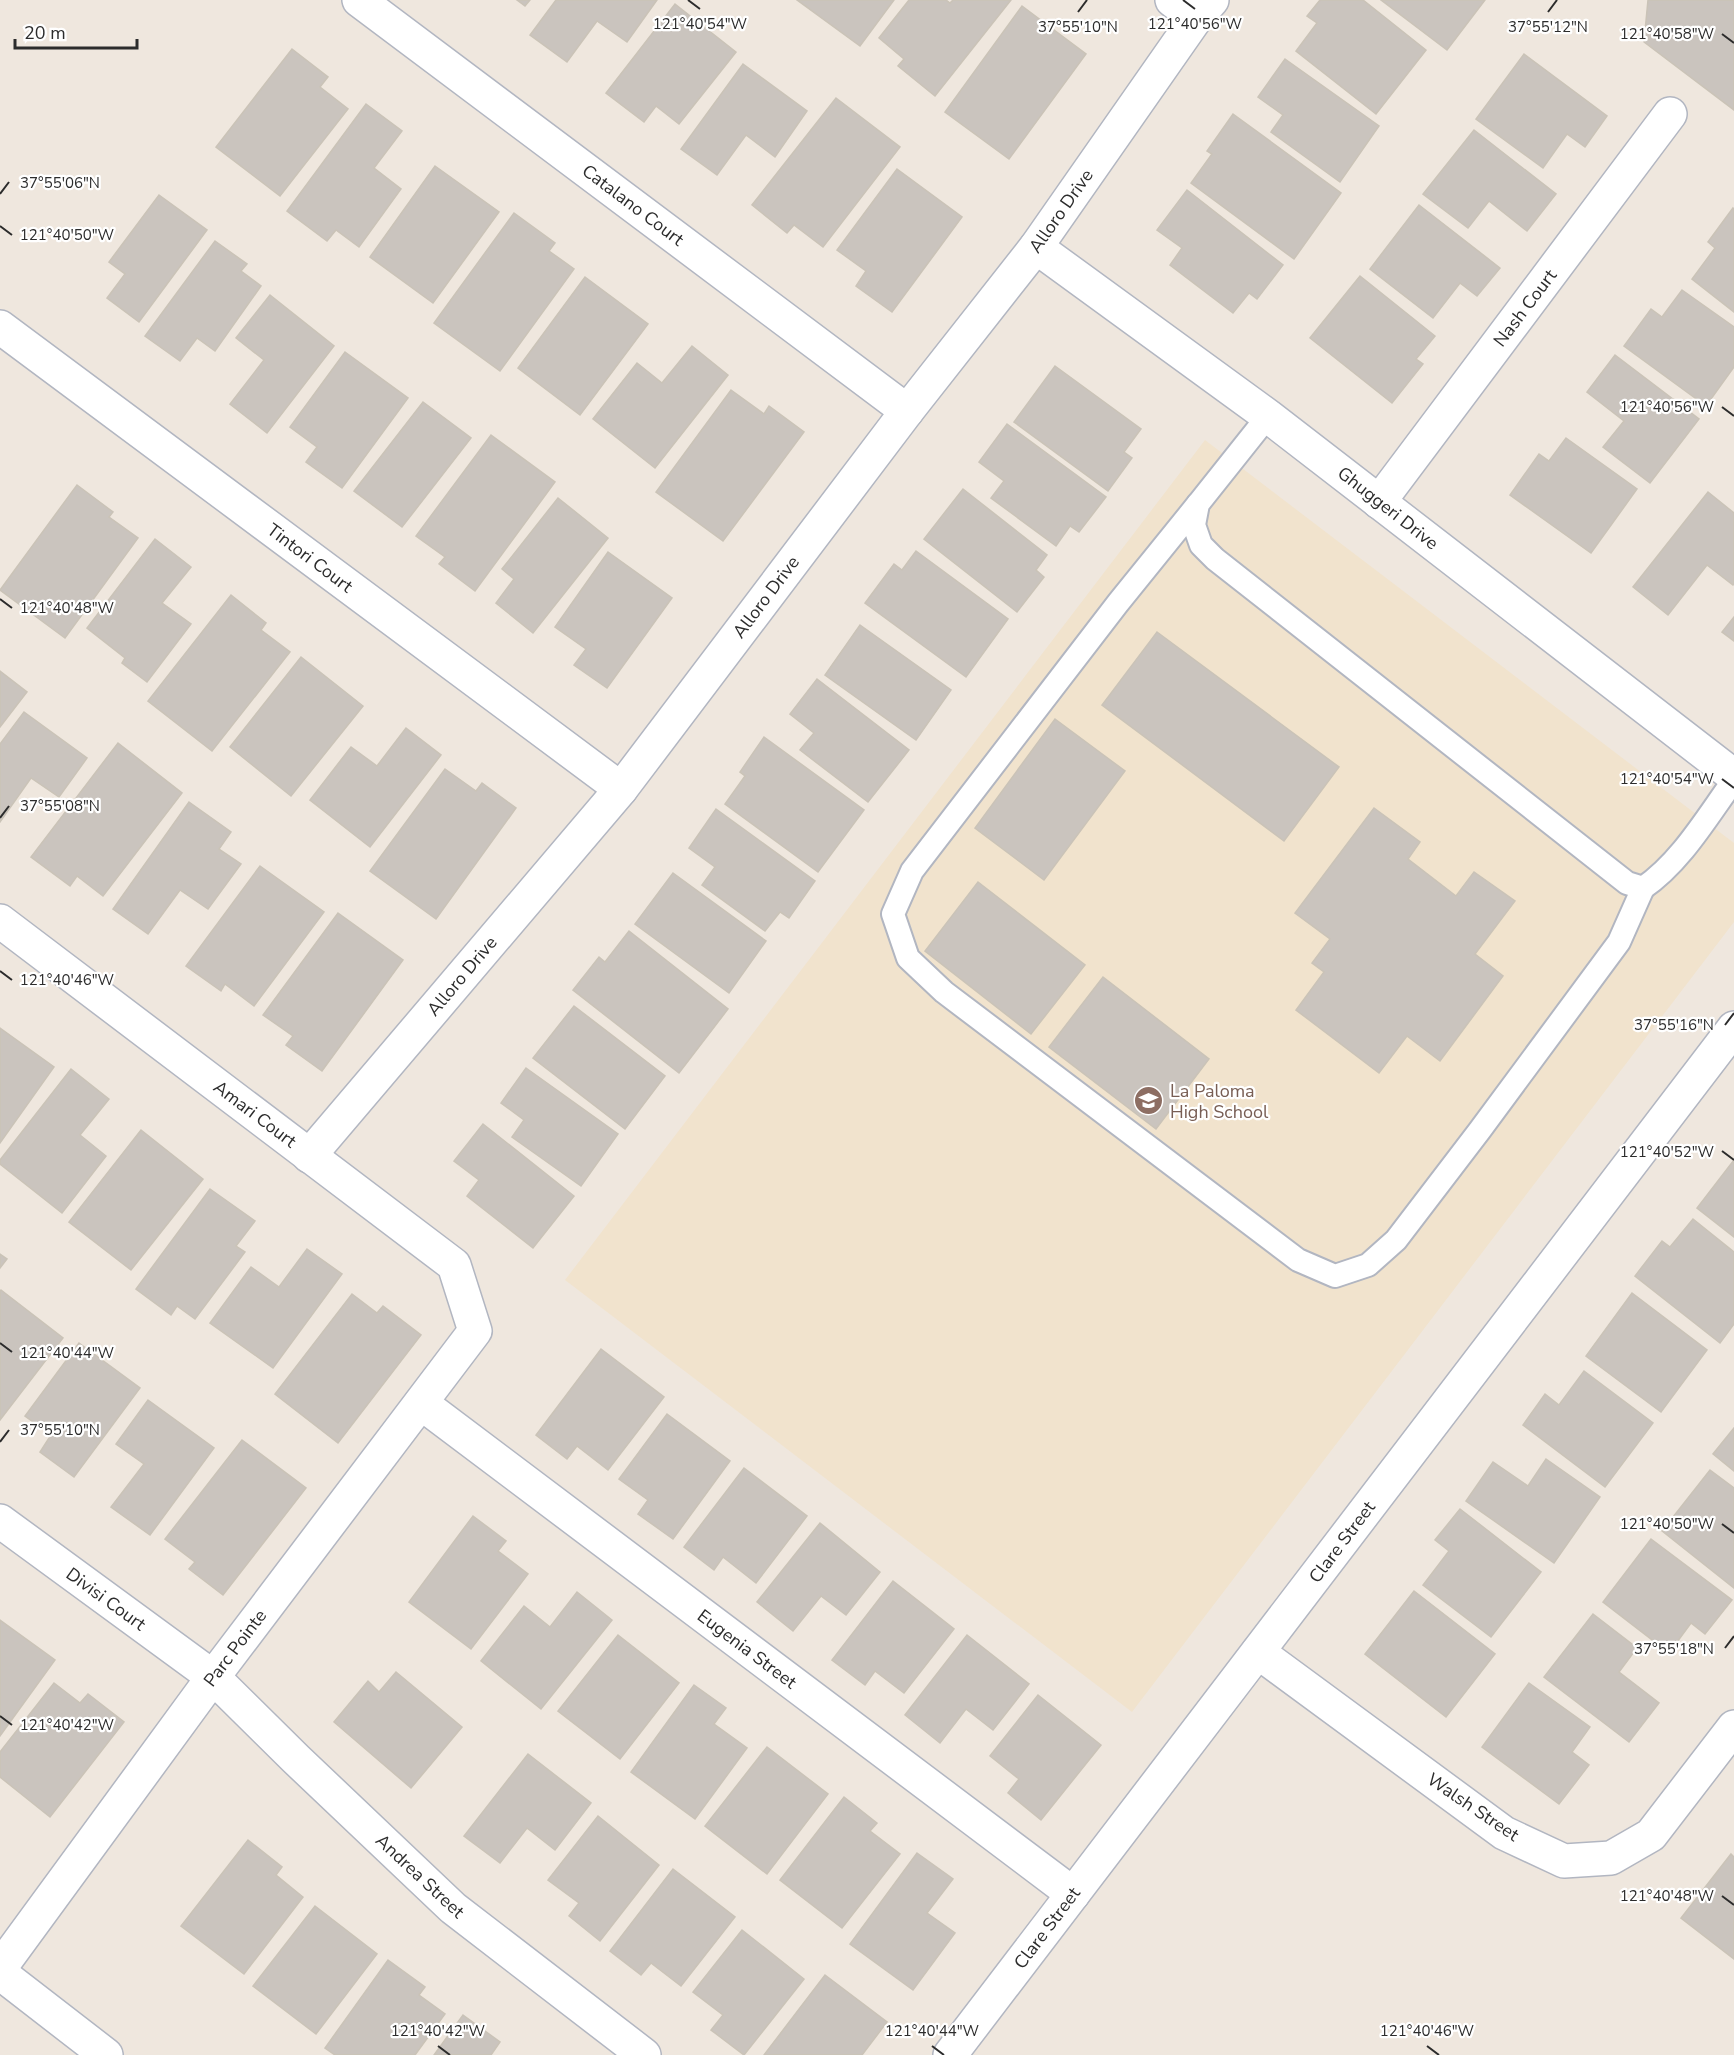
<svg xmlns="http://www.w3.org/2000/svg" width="1734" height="2055" font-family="'Nunito Sans',sans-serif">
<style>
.education{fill:#f1e3cd}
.building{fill:#cac4be;stroke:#cac3b7;stroke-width:1.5}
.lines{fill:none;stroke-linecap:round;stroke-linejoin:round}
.service-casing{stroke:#b2b6c1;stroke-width:26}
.minor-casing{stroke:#b2b6c1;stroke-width:36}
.tertiary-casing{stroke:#b2b6c1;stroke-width:36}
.service{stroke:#fff;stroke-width:22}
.minor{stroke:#fff;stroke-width:33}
.tertiary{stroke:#fff;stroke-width:33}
.ticks{fill:none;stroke:#2c2c2c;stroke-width:2}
.labels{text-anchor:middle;stroke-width:4.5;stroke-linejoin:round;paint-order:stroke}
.street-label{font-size:18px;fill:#2c2c2c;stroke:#fff}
.education-label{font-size:18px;fill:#785e54;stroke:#fff;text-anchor:start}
.ticks-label{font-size:15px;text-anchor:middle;fill:#2c2c2c;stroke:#fff;stroke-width:4.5;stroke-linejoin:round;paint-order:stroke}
</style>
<rect width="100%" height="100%" fill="#efe7de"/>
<!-- education -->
<path class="education" d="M1205 440 1734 843V922L1132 1712 565 1280Z"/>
<!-- building -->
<g class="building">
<path d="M517 0H530L525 6Z"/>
<path d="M556 0H657L627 42 597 21 567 62 530 35Z"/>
<path d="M797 0H894L860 46Z"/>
<path d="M909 0H946L950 3 953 0H1011L935 96 898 66 904 59 879 38Z"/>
<path d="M1320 0H1363L1426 50 1376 114 1296 51 1317 23 1307 16Z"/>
<path d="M1381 0H1485L1447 50Z"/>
<path d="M1648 0H1734V110L1644 42Z"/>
<path d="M675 4 736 52 679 124 656 106 644 122 606 93Z"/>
<path d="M1022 6 1086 54 1009 159 945 112Z"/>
<path d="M292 49 328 77 320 87 348 109 280 196 216 147Z"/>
<path d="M1524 54 1607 116 1585 147 1567 134 1543 168 1476 119Z"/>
<path d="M1285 59 1379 126 1340 182 1271 132 1283 115 1258 97Z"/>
<path d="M743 64 807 111 775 157 746 135 717 175 681 149Z"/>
<path d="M836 98 900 147 823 247 794 225 787 233 752 205Z"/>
<path d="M366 104 402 131 374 168 401 189 359 247 336 230 327 241 287 211Z"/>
<path d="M1233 114 1341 193 1294 259 1191 183 1212 154 1207 151Z"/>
<path d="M1474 130 1556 194 1527 231 1489 201 1468 228 1423 194Z"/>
<path d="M435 166 499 212 433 303 370 257Z"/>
<path d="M897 169 962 217 892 312 856 286 866 271 837 250Z"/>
<path d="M1187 190 1283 265 1257 299 1249 293 1233 313 1170 265 1182 248 1157 230Z"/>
<path d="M159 195 207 230 139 322 107 298 125 274 109 262Z"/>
<path d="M1419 205 1500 268 1477 296 1460 283 1433 318 1370 269Z"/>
<path d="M1733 208 1734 209V312L1692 279 1715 248 1708 242Z"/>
<path d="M514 213 555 243 549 251 574 269 500 371 434 323Z"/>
<path d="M215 241 247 264 241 271 261 286 215 351 197 338 180 361 145 336Z"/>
<path d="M1360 276 1435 336 1416 359 1423 364 1392 403 1310 338Z"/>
<path d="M585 277 648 324 580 415 518 368Z"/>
<path d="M1682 290 1734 327V367L1706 406 1624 346 1651 309 1662 317Z"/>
<path d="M270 295 334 346 267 433 230 404 264 360 236 338Z"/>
<path d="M692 346 728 375 655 468 593 419 637 363 662 383Z"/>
<path d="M345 352 408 398 342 488 306 462 317 447 290 427Z"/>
<path d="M1615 355 1699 419 1650 483 1603 447 1624 421 1587 392Z"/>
<path d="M1055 366 1141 429 1124 452 1132 458 1108 491 1014 422Z"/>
<path d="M731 390 764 414 769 406 804 432 723 541 656 492Z"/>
<path d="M423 402 471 438 402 527 354 491Z"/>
<path d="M1007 424 1106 497 1079 532 1070 526 1056 546 991 498 1004 481 979 462Z"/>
<path d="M491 435 555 482 475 591 439 564 445 557 416 536Z"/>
<path d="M1566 438 1637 489 1591 553 1510 495 1539 454 1549 461Z"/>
<path d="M77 485 113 512 109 517 138 538 65 638 0 590Z"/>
<path d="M963 489 1047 555 1036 570 1044 577 1017 612 924 539Z"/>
<path d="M1708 492 1734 513V584L1733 585 1707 565 1668 615 1633 587Z"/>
<path d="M558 498 608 538 533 633 496 603 514 579 502 569Z"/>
<path d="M155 539 191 567 162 603 191 624 147 682 122 663 125 658 87 628Z"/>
<path d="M916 551 1008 619 966 677 865 603 894 564 902 570Z"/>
<path d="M608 552 672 598 607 688 574 665 586 649 555 627Z"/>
<path d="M231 595 266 623 261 630 290 652 212 751 148 701Z"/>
<path d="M1734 617V641L1722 632Z"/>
<path d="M860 625 951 690 916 740 825 675Z"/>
<path d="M1157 632 1339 767 1284 841 1102 705Z"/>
<path d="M301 657 363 706 291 796 230 747Z"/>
<path d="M0 671 27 692 0 727Z"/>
<path d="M817 679 909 750 868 802 800 750 814 733 790 714Z"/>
<path d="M24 712 87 758 59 797 31 778 0 822V744Z"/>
<path d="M1055 719 1125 771 1044 880 975 828Z"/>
<path d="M406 728 441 755 370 847 310 800 351 747 377 766Z"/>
<path d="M764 737 864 810 818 872 725 804 745 776 740 772Z"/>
<path d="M118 743 182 793 103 896 77 876 70 886 31 857Z"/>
<path d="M445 769 476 791 482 783 516 808 436 919 370 871Z"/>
<path d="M189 802 231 832 219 849 241 864 208 909 180 890 148 934 113 909Z"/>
<path d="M1374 808 1420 842 1408 859 1456 896 1474 872 1515 901 1475 954 1503 976 1440 1061 1407 1036 1379 1073 1296 1010 1324 972 1312 963 1330 939 1295 913Z"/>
<path d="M716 809 815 881 789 918 780 912 765 931 702 885 715 867 689 848Z"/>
<path d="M260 866 324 912 254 1006 225 984 221 991 186 966Z"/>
<path d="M673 873 766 941 729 993 635 924Z"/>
<path d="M978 882 1085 965 1031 1034 925 951Z"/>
<path d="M338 913 403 960 322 1071 286 1045 293 1036 263 1015Z"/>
<path d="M629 931 728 1009 679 1073 573 990 599 957 605 962Z"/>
<path d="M1103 977 1209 1059 1156 1129 1049 1047Z"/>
<path d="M574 1006 665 1076 625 1129 533 1058Z"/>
<path d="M0 1028 54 1067 0 1143Z"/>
<path d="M526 1068 618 1134 581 1186 512 1137 524 1120 501 1103Z"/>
<path d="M71 1069 109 1099 80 1135 106 1156 62 1213 0 1164V1160Z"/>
<path d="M483 1124 574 1196 533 1248 467 1196 479 1180 454 1161Z"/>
<path d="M141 1130 203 1179 131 1270 69 1222Z"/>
<path d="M1734 1160V1237L1697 1208Z"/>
<path d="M210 1189 255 1221 236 1246 245 1252 195 1319 177 1306 171 1315 136 1289Z"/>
<path d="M1693 1219 1734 1252V1324L1720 1343 1635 1276 1662 1241 1670 1247Z"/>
<path d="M307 1249 342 1274 273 1368 210 1323 251 1267 279 1287Z"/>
<path d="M0 1254 7 1259 0 1268Z"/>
<path d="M1 1290 63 1338 0 1420V1291Z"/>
<path d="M1632 1293 1707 1350 1661 1412 1586 1356Z"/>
<path d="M352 1294 377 1313 383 1306 421 1335 338 1443 275 1394Z"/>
<path d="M79 1343 140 1388 74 1477 40 1452 51 1435 25 1416Z"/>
<path d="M601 1349 664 1397 608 1470 577 1446 567 1459 536 1435Z"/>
<path d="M1584 1371 1653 1423 1605 1487 1523 1425 1545 1394 1559 1405Z"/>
<path d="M148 1400 214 1448 150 1535 111 1507 144 1464 116 1444Z"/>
<path d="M667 1414 730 1461 673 1539 638 1514 648 1500 619 1479Z"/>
<path d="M1734 1428V1471L1713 1454Z"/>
<path d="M242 1440 306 1488 223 1595 189 1569 195 1562 165 1539Z"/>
<path d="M1546 1459 1600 1497 1554 1563 1466 1501 1493 1462 1528 1486Z"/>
<path d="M744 1468 807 1516 756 1583 723 1557 714 1570 684 1547Z"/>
<path d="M1710 1470 1734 1488V1588L1662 1531Z"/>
<path d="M1460 1509 1541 1572 1491 1637 1423 1585 1449 1551 1435 1540Z"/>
<path d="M473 1516 506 1541 498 1551 528 1574 471 1649 409 1602Z"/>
<path d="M820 1523 880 1572 846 1615 821 1596 793 1631 757 1602Z"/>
<path d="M1651 1539 1732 1600 1705 1634 1691 1623 1669 1653 1603 1602Z"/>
<path d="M893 1581 954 1629 904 1693 875 1671 865 1685 832 1660Z"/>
<path d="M1414 1591 1495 1654 1446 1717 1365 1654Z"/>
<path d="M577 1592 612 1620 541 1709 481 1661 524 1606 550 1627Z"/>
<path d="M1593 1614 1637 1648 1619 1672 1659 1703 1629 1742 1544 1677Z"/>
<path d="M0 1620 55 1660 0 1736Z"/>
<path d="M618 1635 679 1683 620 1759 558 1711Z"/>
<path d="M967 1635 1029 1684 993 1730 966 1709 940 1743 905 1715Z"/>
<path d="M396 1672 462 1727 411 1788 334 1722 368 1681 379 1692Z"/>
<path d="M54 1683 80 1703 88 1694 124 1722 50 1817 0 1777V1752Z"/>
<path d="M1529 1683 1590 1727 1572 1752 1589 1765 1559 1804 1482 1747Z"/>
<path d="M694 1685 726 1708 714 1724 747 1748 695 1819 631 1772Z"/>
<path d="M1038 1695 1101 1745 1041 1820 1008 1793 1019 1779 990 1756Z"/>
<path d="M767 1747 828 1794 767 1874 705 1826Z"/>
<path d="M528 1754 591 1803 555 1850 527 1828 500 1863 464 1836Z"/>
<path d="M844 1797 877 1823 870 1831 900 1854 842 1928 780 1880Z"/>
<path d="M598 1816 659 1865 600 1941 569 1916 579 1903 548 1880Z"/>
<path d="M248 1840 282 1867 276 1875 303 1897 244 1974 181 1926Z"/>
<path d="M917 1853 953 1879 927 1913 955 1933 913 1990 850 1944Z"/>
<path d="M1731 1854 1734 1857V1959L1681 1918Z"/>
<path d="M673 1869 735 1917 681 1986 651 1963 641 1975 610 1951Z"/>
<path d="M315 1906 377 1954 316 2034 253 1986Z"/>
<path d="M742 1930 804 1979 744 2055 711 2030 723 2015 693 1992Z"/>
<path d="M388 1960 425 1987 419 1995 445 2014 415 2055H335L325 2048Z"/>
<path d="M825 1975 887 2022 862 2055H764Z"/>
<path d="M463 2015 500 2042 491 2055H434Z"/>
</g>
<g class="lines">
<defs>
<g id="service">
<path d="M1268 416 1198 504 1194 525 1201 545 1215 559 1627 883 1643 888C1681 862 1707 817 1734 780"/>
<path d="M1198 504 1118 603 912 871 893 914 908 958 944 992 1298 1260 1335 1276 1368 1265 1396 1240 1480 1130 1619 942 1643 888"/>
</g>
<g id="minor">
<path d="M359 0 907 411"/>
<path d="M1172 0 1196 18"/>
<path d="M1036 247 1268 416 1734 776"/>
<path d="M0 327 621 789"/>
<path d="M1379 502 1670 114"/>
<path d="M0 921 454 1265 475 1331 213 1677 0 1968"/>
<path d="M309 1156 621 789 907 411 1036 247 1196 18 1212 0"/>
<path d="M421 1403 1073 1894"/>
<path d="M0 1521 213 1677 296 1759 453 1908 644 2055"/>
<path d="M1258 1652 1504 1833 1564 1861 1611 1858 1651 1835 1734 1727"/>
<path d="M950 2055 1734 1028"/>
</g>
<path id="tertiary" d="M0 1973 106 2055"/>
</defs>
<!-- service casing -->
<use href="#service" class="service-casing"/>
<!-- minor casing -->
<use href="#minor" class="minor-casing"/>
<!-- tertiary casing -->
<use href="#tertiary" class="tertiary-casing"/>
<!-- service -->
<use href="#service" class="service"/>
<!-- minor -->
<use href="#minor" class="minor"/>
<!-- tertiary -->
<use href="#tertiary" class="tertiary"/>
</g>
<!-- ticks -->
<path class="ticks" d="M688 0 700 9M1183 0 1195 9M1078 12 1087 0M1548 12 1557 0M1722 34 1734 43M0 194 9 182M0 226 12 235M1722 407 1734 416M0 599 12 608M1722 779 1734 788M0 818 9 806M0 971 12 980M1725 1025 1734 1013M1722 1151 1734 1160M0 1343 12 1352M0 1442 9 1430M1722 1524 1734 1533M1725 1648 1734 1636M0 1716 12 1725M1722 1896 1734 1905M438 2046 450 2055M932 2046 944 2055M1427 2046 1439 2055"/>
<!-- icons -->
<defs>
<symbol id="school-disc" viewBox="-11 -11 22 22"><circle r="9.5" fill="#8d6e63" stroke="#fff"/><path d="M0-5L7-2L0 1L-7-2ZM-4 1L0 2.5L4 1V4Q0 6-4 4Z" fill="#fff"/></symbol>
</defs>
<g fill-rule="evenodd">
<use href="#school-disc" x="1132" y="1084" width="33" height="33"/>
</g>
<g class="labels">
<!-- street labels -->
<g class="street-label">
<text transform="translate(633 205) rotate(37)" y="6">Catalano Court</text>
<text transform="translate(1061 211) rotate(-55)" y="6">Alloro Drive</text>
<text transform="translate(1525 308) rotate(-53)" y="6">Nash Court</text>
<text transform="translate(1388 508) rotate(38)" y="6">Ghuggeri Drive</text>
<text transform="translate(310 558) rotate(37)" y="6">Tintori Court</text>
<text transform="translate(766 597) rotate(-53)" y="6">Alloro Drive</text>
<text transform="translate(462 976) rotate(-50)" y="6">Alloro Drive</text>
<text transform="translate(255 1114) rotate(37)" y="6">Amari Court</text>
<text transform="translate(1342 1542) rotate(-53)" y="6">Clare Street</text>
<text transform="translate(106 1599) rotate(36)" y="6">Divisi Court</text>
<text transform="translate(235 1648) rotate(-53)" y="6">Parc Pointe</text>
<text transform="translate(747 1649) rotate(37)" y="6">Eugenia Street</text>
<text transform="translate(1473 1807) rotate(34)" y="6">Walsh Street</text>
<text transform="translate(420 1876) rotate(43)" y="6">Andrea Street</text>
<text transform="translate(1047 1928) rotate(-53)" y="6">Clare Street</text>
</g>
<!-- education labels -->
<g class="education-label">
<text x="1170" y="1097">La Paloma<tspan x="1170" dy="21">High School</tspan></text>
</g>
</g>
<g class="ticks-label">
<text x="700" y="29">121°40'54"W</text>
<text x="1195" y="29">121°40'56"W</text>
<text x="1078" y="32">37°55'10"N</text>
<text x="1548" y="32">37°55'12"N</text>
<text x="1667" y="39">121°40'58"W</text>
<text x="60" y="188">37°55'06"N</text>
<text x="67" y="240">121°40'50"W</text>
<text x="1667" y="412">121°40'56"W</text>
<text x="67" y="613">121°40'48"W</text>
<text x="1667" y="784">121°40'54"W</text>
<text x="60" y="811">37°55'08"N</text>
<text x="67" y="985">121°40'46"W</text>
<text x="1674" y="1030">37°55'16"N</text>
<text x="1667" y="1157">121°40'52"W</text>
<text x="67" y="1358">121°40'44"W</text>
<text x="60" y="1435">37°55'10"N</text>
<text x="1667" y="1529">121°40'50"W</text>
<text x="1674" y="1654">37°55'18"N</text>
<text x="67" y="1730">121°40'42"W</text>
<text x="1667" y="1901">121°40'48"W</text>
<text x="438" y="2036">121°40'42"W</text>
<text x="932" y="2036">121°40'44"W</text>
<text x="1427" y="2036">121°40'46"W</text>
</g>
<!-- scale -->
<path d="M15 39v9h122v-9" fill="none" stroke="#2c2c2c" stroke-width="3"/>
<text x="24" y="39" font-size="18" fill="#2c2c2c" stroke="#ffffff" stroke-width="4.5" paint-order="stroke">20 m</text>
</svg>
